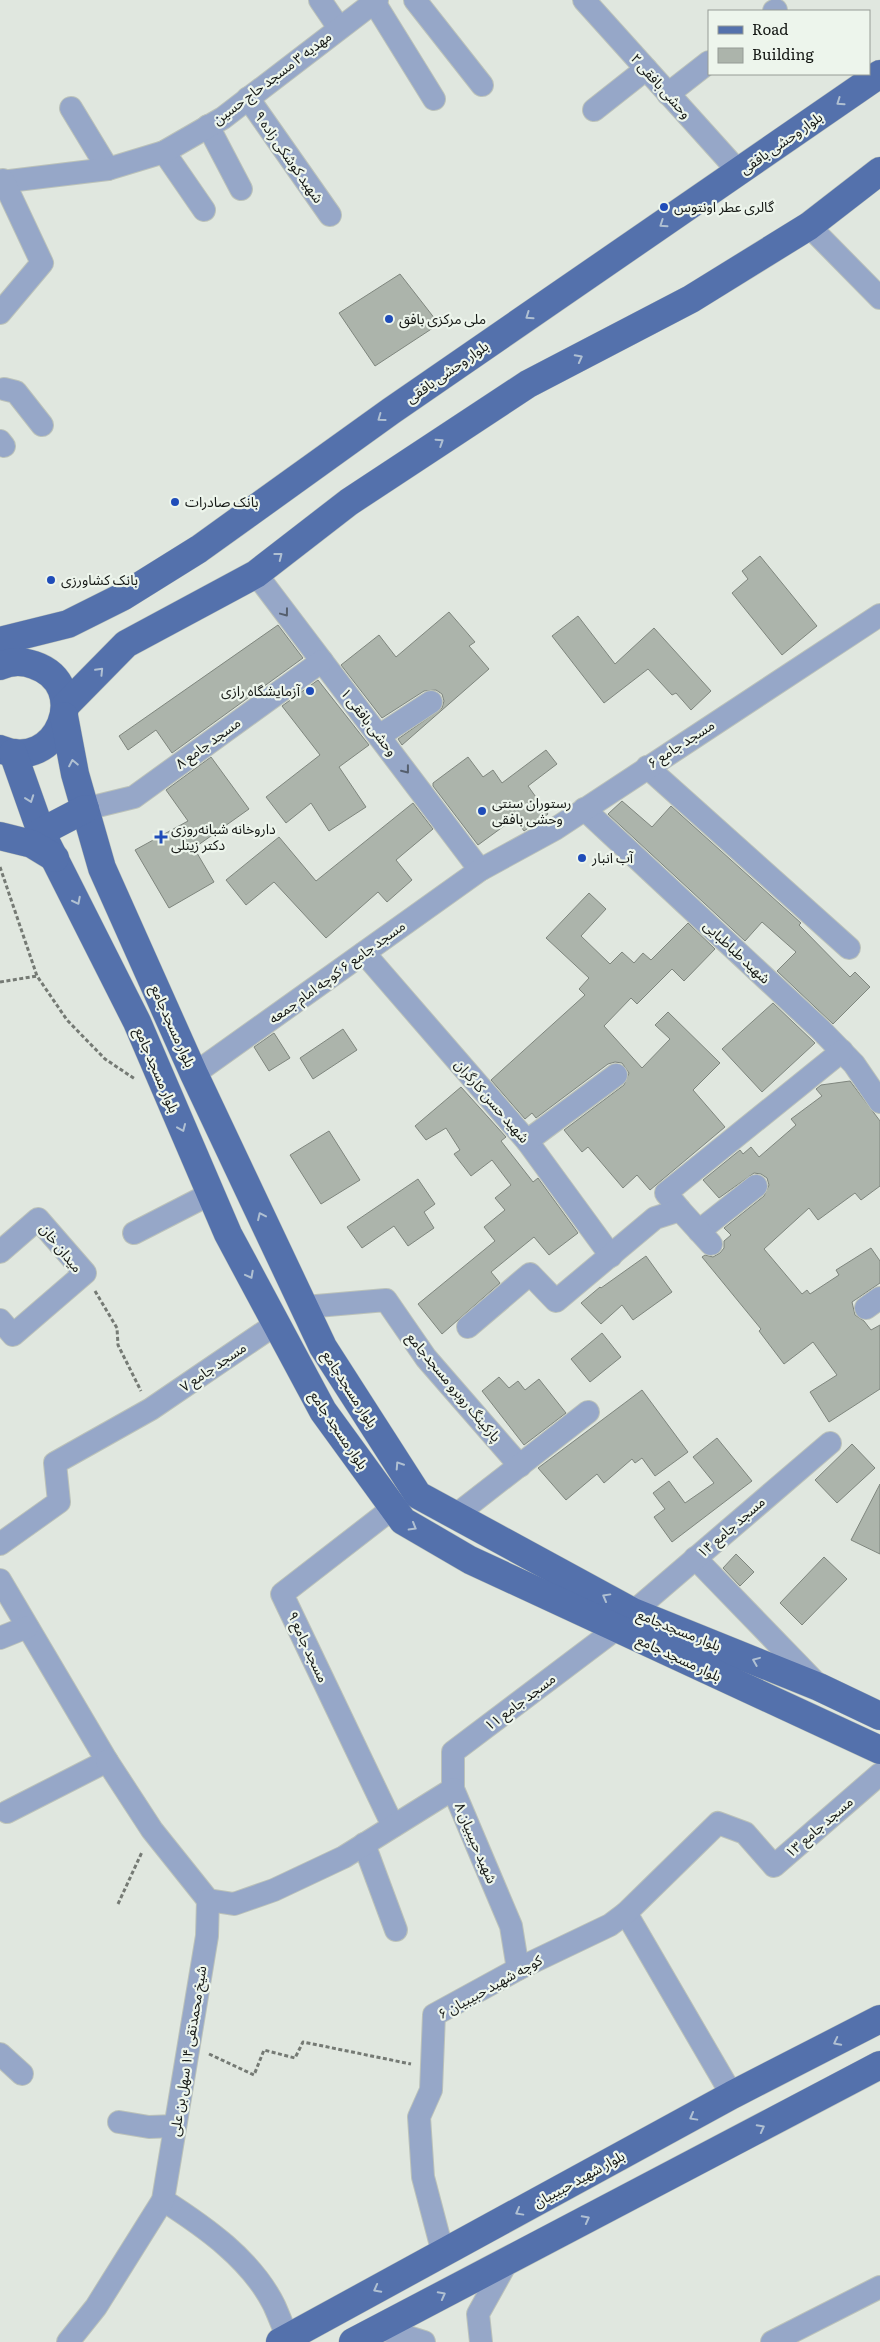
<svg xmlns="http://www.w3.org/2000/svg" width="880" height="2342" font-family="Literata,'Noto Sans Arabic',serif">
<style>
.building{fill:#acb4ab;stroke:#7f867e}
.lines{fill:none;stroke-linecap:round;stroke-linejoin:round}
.minor-casing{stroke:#bbc2ba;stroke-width:24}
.major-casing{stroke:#bbc2ba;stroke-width:29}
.path{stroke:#757a74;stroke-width:3;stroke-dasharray:4 2.5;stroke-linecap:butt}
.minor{stroke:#96a7c8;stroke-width:22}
.major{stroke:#5471ac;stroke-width:28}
.oneway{stroke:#b0c0d2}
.oneway2{stroke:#555f6e}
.poi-dot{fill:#1f4cb9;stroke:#edf5ec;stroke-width:2}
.labels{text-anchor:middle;stroke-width:4.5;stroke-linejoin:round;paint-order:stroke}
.street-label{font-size:14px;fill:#141714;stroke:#edf5ec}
.poi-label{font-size:14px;fill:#141714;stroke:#edf5ec;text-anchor:start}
</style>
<rect width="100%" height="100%" fill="#e0e7df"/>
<!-- building -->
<g class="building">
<path d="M400 274 439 324 375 366 339 313Z"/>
<path d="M760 556 817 626 782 655 732 593 748 579 742 571Z"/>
<path d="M449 612 475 642 469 646 489 669 402 745 398 739 442 708 444 701 442 694 436 690 424 691 382 718 341 665 379 635 396 657Z"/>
<path d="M578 616 615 664 654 628 711 691 691 710 676 693 672 695 648 669 604 703 552 636Z"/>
<path d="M278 625 303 658 172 753 156 730 128 750 119 736Z"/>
<path d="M318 680 369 745 339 767 366 807 329 831 311 803 286 823 266 797 320 755 282 706Z"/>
<path d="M546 750 557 764 528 786 548 814 524 831 515 818 478 845 433 786V783L468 757 483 777 493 770 502 783Z"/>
<path d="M211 757 249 809 194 848 214 882 169 908 135 850 188 821 166 790Z"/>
<path d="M622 801 652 827 671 806 801 923 799 925 850 977 855 972 870 987 833 1024 777 971 796 952 762 922 745 941 608 814Z"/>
<path d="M413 803 433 829 396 860 412 880 387 902 378 892 326 938 274 882 246 905 226 880 279 837 316 881Z"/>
<path d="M589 893 606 909 581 936 610 964 622 952 634 963 643 953 651 960 688 923 715 949 684 981 672 969 637 1004 631 998 604 1026 642 1068 670 1039 655 1025 668 1012 720 1063 693 1090 725 1127 650 1190 637 1175 623 1188 588 1147 582 1152 564 1130 624 1085 629 1073 622 1063 615 1062 608 1064 536 1118 532 1113 525 1119 491 1080 585 995 579 989 589 978 546 938Z"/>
<path d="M773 1003 815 1043 762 1092 722 1049Z"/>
<path d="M343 1029 357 1050 313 1079 300 1058Z"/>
<path d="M274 1033 290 1058 269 1071 254 1047Z"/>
<path d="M850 1081 880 1121V1186L861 1200 855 1193 818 1220 809 1208 764 1249 802 1294 807 1290 810 1294 839 1275 836 1270 871 1248 880 1261V1283L852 1302 855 1315 864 1321 871 1330 880 1325V1389L829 1422 810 1392 837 1375 813 1342 784 1364 759 1331 761 1329 702 1257 705 1255 713 1257 720 1253 724 1248V1241L731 1235 724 1228 764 1196 769 1185 767 1178 761 1174 754 1173 719 1198 703 1180 740 1150 743 1154 751 1147 759 1157 796 1125 791 1119 822 1096 816 1089 821 1085Z"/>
<path d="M461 1087 506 1137 501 1141 533 1182 538 1178 578 1233 549 1255 534 1237 491 1272 500 1283 442 1334 418 1304 495 1241 484 1227 505 1210 495 1198 511 1185 492 1160 471 1176 454 1154 460 1150 446 1128 426 1140 415 1126Z"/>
<path d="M329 1131 360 1180 321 1204 290 1155Z"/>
<path d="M418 1179 435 1204 424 1212 434 1228 408 1246 394 1226 362 1248 347 1227Z"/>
<path d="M646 1256 672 1292 633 1320 622 1305 601 1324 581 1303 600 1287 601 1288Z"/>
<path d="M602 1333 621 1357 590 1382 571 1359Z"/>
<path d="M499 1377 509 1388 518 1381 525 1390 539 1379 566 1413 524 1445 482 1391Z"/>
<path d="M642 1390 688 1452 655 1476 642 1458 635 1463 632 1459 604 1483 597 1474 566 1500 538 1468Z"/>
<path d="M717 1438 752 1481 672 1542 654 1517 665 1509 653 1493 669 1481 685 1503 714 1483 693 1457Z"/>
<path d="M852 1444 875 1468 837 1503 815 1480Z"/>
<path d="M880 1484V1554L851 1540Z"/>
<path d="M736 1554 754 1572 740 1586 723 1568Z"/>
<path d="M824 1557 847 1579 802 1625 780 1603Z"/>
</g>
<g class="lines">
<defs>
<g id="minor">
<path d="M320 0 339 28"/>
<path d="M415 0 482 85"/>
<path d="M584 0 739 172"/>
<path d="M374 2 434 99"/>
<path d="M774 11 776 10"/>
<path d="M668 94 709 62"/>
<path d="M248 98 330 215"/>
<path d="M71 108 108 169"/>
<path d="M594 110 646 69"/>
<path d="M208 126 241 189"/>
<path d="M164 152 204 210"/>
<path d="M0 182 108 169 164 152 223 118 377 0"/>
<path d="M809 226 880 298"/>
<path d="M0 313 42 263 3 180"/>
<path d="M4 389 16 392 42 425"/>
<path d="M0 441 4 446"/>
<path d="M256 574 480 870"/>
<path d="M379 736 431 702"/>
<path d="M647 767 849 948"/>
<path d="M85 809 134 797 322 661"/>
<path d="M584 809 820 1029 854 1064 880 1102"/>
<path d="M364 953 527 1141 611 1256"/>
<path d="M194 1074 480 870 555 829 880 615"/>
<path d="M527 1141 616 1075"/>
<path d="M680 1210 666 1193 842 1051"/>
<path d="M699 1231 756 1186"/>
<path d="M134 1233 210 1194"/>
<path d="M0 1252 38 1219 85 1273 13 1335 0 1320"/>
<path d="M305 1307 386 1300 426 1358 520 1466"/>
<path d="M866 1308 880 1298"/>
<path d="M468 1327 530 1274 556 1301 655 1218 680 1210 711 1244"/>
<path d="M456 1515 588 1412"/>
<path d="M0 1544 59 1502 55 1463 151 1409 276 1324"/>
<path d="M695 1558 817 1684"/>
<path d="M0 1580 107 1761 7 1812"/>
<path d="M633 1612 830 1443"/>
<path d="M0 1638 27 1627"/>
<path d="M107 1761 152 1830 208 1900"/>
<path d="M453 1789V1752L616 1629"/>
<path d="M393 1826 282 1594 393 1508"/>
<path d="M364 1844 396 1930"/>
<path d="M626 1913 732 2095"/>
<path d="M0 2054 22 2074"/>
<path d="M119 2122 149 2127 175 2126"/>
<path d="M163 2200C205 2227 251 2259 274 2305 279 2316 283 2327 288 2338"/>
<path d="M443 2253 423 2177 419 2117 431 2090 434 2015 518 1969 610 1925 626 1913 718 1823 745 1833 774 1866 880 1774"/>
<path d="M379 2328 424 2342"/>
<path d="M68 2342 96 2307 163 2200 207 1936 208 1900 234 1904 274 1890 344 1857 453 1789 511 1926 518 1969"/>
<path d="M481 2342 478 2314 508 2260"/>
<path d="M772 2342 880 2287"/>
</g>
<g id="major">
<path d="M0 641 68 624 122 597 199 549 391 411 880 74"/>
<path d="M0 666C11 661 23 661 34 665 93 685 58 774 0 749"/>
<path d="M65 706 126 644 256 574 349 502 528 384 691 299 809 226 880 171"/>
<path d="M64 716 75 774 102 868 194 1074 323 1347 418 1495 633 1612 819 1687 880 1716"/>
<path d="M13 753 41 832 137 1022 228 1234 323 1411 403 1521 470 1560 880 1750"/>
<path d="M41 832 85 809"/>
<path d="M0 836 32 844 55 858"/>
<path d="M280 2342 732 2095 880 2019"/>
<path d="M353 2342 880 2065"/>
</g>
</defs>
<!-- minor casing -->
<use href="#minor" class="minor-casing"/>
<!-- major casing -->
<use href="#major" class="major-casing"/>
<!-- path -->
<g class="path">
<path d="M0 867 37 976 67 1020 105 1059 135 1079"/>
<path d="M0 982 37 976"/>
<path d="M95 1291 117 1328 118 1345 141 1391"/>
<path d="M118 1904 142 1852"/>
<path d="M209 2054 254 2075 264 2050 295 2058 303 2042 411 2064"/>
</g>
<!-- minor -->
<use href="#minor" class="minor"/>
<!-- major -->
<use href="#major" class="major"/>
</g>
<!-- one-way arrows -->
<defs><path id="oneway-chevron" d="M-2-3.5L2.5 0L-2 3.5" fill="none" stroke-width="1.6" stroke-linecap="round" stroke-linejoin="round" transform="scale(1.25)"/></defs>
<g class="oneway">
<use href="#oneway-chevron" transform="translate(840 102) rotate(145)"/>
<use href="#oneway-chevron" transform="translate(663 224) rotate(146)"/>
<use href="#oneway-chevron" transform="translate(529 316) rotate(145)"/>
<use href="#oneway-chevron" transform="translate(579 358) rotate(-28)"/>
<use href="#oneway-chevron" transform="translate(381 418) rotate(144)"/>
<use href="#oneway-chevron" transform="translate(440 442) rotate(-33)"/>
<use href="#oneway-chevron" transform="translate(279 556) rotate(-38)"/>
<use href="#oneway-chevron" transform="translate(100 671) rotate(-46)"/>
<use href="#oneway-chevron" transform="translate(73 763) rotate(-101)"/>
<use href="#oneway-chevron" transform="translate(30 799) rotate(70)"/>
<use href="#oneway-chevron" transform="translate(77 901) rotate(63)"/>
<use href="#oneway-chevron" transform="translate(182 1128) rotate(67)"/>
<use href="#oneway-chevron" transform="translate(261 1216) rotate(-115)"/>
<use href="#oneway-chevron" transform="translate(250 1275) rotate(62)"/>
<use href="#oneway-chevron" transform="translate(399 1465) rotate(-123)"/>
<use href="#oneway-chevron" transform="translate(413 1527) rotate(30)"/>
<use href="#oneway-chevron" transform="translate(606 1597) rotate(-151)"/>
<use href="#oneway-chevron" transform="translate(756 1661) rotate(-158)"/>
<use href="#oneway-chevron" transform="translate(837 2042) rotate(153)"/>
<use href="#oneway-chevron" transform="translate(693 2117) rotate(151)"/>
<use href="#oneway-chevron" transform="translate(761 2128) rotate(-28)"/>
<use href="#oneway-chevron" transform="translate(519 2212) rotate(151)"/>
<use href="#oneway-chevron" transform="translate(586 2219) rotate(-28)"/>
<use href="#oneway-chevron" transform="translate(377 2289) rotate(152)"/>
<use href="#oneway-chevron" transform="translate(442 2295) rotate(-28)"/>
</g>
<g class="oneway2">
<use href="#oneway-chevron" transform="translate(285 613) rotate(53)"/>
<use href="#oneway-chevron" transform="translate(406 770) rotate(52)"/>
</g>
<!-- markers -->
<g class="poi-dot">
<circle cx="664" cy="207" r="5"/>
<circle cx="389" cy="319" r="5"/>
<circle cx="175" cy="502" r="5"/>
<circle cx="51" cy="580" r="5"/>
<circle cx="310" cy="691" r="5"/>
<circle cx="482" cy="811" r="5"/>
<path d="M158.5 829.5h5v5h5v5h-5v5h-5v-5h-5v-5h5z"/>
<circle cx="582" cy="858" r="5"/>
</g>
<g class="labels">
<!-- street labels -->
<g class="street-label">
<text transform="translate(272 78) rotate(-37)" y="5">مهدیه ۳ مسجد حاج حسین</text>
<text transform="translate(661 86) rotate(48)" y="5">وحشی بافقی ۲</text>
<text transform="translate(781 143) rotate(-35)" y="5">بلوار وحشی بافقی</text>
<text transform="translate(289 157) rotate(55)" y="5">شهید کوشکی زاده ۹</text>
<text transform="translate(447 372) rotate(-35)" y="5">بلوار وحشی بافقی</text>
<text transform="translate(369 722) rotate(52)" y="5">وحشی بافقی ۱</text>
<text transform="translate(208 743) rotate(-36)" y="5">مسجد جامع ۸</text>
<text transform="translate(681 744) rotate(-33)" y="5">مسجد جامع ۶</text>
<text transform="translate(737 952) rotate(43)" y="5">شهید طباطبایی</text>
<text transform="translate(337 972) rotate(-36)" y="5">مسجد جامع ۶ کوچه امام جمعه</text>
<text transform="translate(173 1026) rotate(66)" y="5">بلوار مسجدجامع</text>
<text transform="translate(157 1070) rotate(67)" y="5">بلوار مسجد جامع</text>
<text transform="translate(492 1101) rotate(49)" y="5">شهید حسن کارگران</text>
<text transform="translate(61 1248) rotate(51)" y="5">میدان خان</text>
<text transform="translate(213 1367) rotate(-34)" y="5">مسجد جامع ۷</text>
<text transform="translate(454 1387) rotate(50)" y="5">پارکینگ روبرو مسجدجامع</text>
<text transform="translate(350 1389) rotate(57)" y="5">بلوار مسجدجامع</text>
<text transform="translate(339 1430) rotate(56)" y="5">بلوار مسجد جامع</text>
<text transform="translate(731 1527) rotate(-41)" y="5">مسجد جامع ۱۴</text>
<text transform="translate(679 1630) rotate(22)" y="5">بلوار مسجدجامع</text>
<text transform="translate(308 1647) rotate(65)" y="5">مسجد جامع ۹</text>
<text transform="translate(679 1658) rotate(25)" y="5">بلوار مسجد جامع</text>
<text transform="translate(520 1702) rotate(-37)" y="5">مسجد جامع ۱۱</text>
<text transform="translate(819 1827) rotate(-41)" y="5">مسجد جامع ۱۳</text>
<text transform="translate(476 1843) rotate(67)" y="5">شهید حبیبیان ۸</text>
<text transform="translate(490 1987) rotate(-29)" y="5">کوچه شهید حبیبیان ۶</text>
<text transform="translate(188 2051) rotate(-81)" y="5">شیخ محمدتقی ۱۴ سهل بن علی</text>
<text transform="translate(579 2179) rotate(-29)" y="5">بلوار شهید حبیبیان</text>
</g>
<!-- poi labels -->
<g class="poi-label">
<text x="674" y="212">گالری عطر اونتوس</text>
<text x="399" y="324">ملی مرکزی بافق</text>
<text x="185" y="507">بانک صادرات</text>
<text x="61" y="585">بانک کشاورزی</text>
<text x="300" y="696" text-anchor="end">آزمایشگاه رازی</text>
<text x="492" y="808">رستوران سنتی<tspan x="492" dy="16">وحشی بافقی</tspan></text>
<text x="171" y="834">داروخانه شبانه‌روزی<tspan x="171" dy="16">دکتر زینلی</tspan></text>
<text x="592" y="863">آب انبار</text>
</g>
</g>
<!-- legend -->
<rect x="708" y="10" width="162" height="65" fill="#edf5ec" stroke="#969c96"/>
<rect x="718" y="26" width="25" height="8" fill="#5471ac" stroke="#969c96"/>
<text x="752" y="35" font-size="15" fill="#141714">Road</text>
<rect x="718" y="48" width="25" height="15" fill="#acb4ab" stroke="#969c96"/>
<text x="752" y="60" font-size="15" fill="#141714">Building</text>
</svg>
